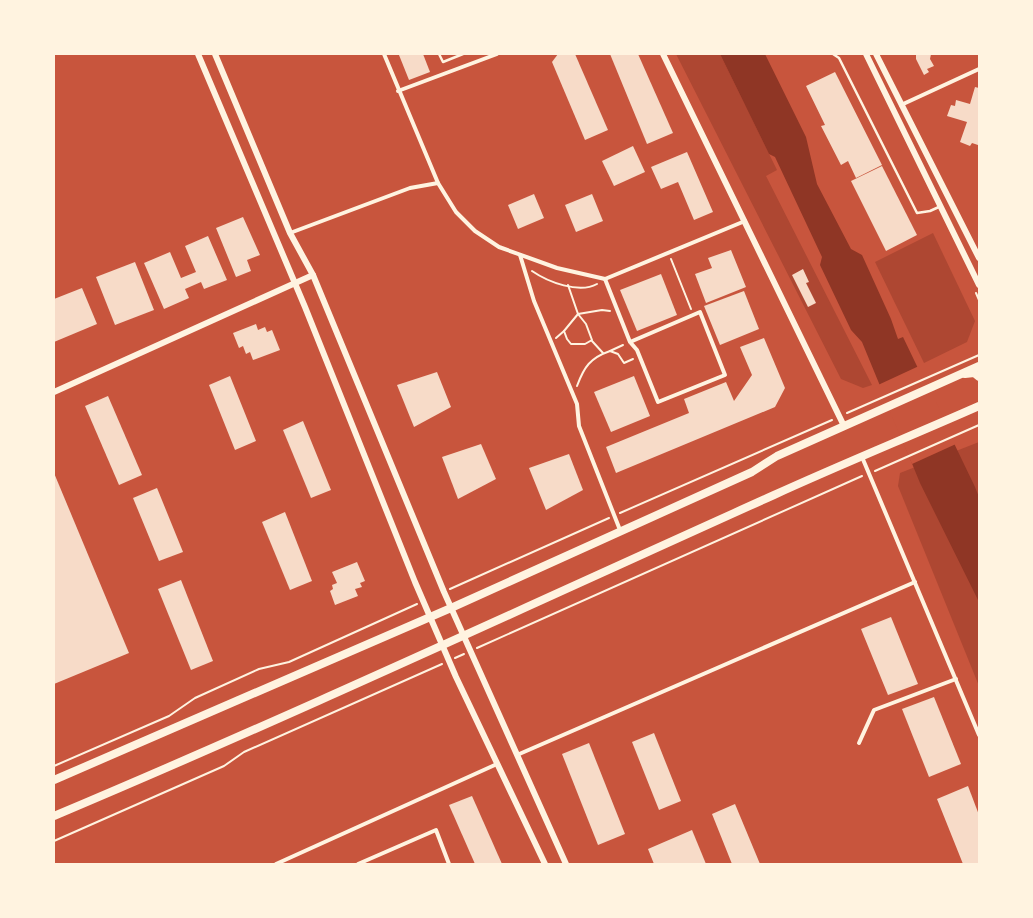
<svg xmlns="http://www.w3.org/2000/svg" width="1033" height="918" font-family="'Work Sans',sans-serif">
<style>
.green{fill:#ae4732}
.water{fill:#8f3625}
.pier{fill:#c8553d}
.building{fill:#f7dbc8}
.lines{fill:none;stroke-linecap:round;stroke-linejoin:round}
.path{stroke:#fff3e0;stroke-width:2}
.service{stroke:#fff3e0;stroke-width:2.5}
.minor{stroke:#fff3e0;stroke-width:4}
.tertiary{stroke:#fff3e0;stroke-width:6}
.primary{stroke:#fff3e0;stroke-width:8}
</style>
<rect width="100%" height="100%" fill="#c8553d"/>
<!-- green -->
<g class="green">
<path d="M676 54H720L777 170 766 176 872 385 863 388 841 379Z"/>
<path d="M933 233 975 321 967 342 924 363 875 262Z"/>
<path d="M979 442V686L898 486 900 473Z"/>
</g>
<!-- water -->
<path class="water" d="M720 54H765L806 137 817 184 851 249 862 255 891 319 898 339 903 337 975 487 979 497V602L920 483 862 342 851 330 820 265 822 257 775 157 769 154Z"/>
<!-- pier -->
<path class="pier" d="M919 366 956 444 912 464 878 385Z"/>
<!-- building -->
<g class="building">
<path d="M401 54H423L430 72 409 80 399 55Z"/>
<path d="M558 54H575L608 130 585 140 552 62Z"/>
<path d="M610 54H638L673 133 647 144Z"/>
<path d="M916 54H931L930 59 934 66 927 69 929 72 924 75 916 59Z"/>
<path d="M835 72 882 165 856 178 848 161 841 165 821 126 825 125 806 86Z"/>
<path d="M975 87 979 88V143L978 145 972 143 970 146 960 142 967 122 947 116 951 105 955 106 956 100 970 104Z"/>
<path d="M633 146 645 172 614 186 602 161Z"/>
<path d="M687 152 713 212 694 220 678 182 661 189 651 167Z"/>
<path d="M882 166 917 235 886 251 851 181Z"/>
<path d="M534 194 544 218 518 229 508 205Z"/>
<path d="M592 194 603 221 576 232 565 205Z"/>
<path d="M243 217 260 255 247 260 251 271 236 277 216 228Z"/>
<path d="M208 236 227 280 204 289 201 282 185 289 189 298 164 309 144 263 170 252 181 278 196 272 185 246Z"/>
<path d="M731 250 746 287 706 303 695 274 712 268 708 258Z"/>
<path d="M135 262 154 310 115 325 96 277Z"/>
<path d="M803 269 809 282 806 283 816 303 808 307 792 275Z"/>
<path d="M661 274 677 315 637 331 620 290Z"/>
<path d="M82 288 97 324 54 342V299Z"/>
<path d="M744 291 759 329 720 345 704 306Z"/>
<path d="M256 324 258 330 265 327 267 332 272 330 280 350 253 360 250 352 246 354 243 346 239 348 233 333Z"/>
<path d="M764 338 785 388 775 407 616 473 606 447 689 413 684 399 726 382 734 401 752 375 740 347Z"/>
<path d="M437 372 451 407 414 427 397 385Z"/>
<path d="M230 376 256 441 235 450 209 385Z"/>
<path d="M634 376 650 416 611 432 594 392Z"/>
<path d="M108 396 142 475 119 485 85 406Z"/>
<path d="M303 421 331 490 311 498 283 430Z"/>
<path d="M481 444 496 479 458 499 442 457Z"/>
<path d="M569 454 583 490 546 510 529 468Z"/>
<path d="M54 473 129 653 54 684Z"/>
<path d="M157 488 183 552 159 561 133 498Z"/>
<path d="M285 512 312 581 290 590 262 522Z"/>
<path d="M357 562 365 581 360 583 362 587 355 589 358 596 335 605 330 591 333 589 332 585 337 583 332 572Z"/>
<path d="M181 580 213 661 191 670 158 589Z"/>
<path d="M891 617 918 684 888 695 861 629Z"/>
<path d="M934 697 961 764 929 777 902 709Z"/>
<path d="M654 733 681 801 659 810 632 742Z"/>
<path d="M589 743 625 834 598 845 562 754Z"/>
<path d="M968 786 979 815V864H963L937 799Z"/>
<path d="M472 796 502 864H475L449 805Z"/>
<path d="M735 804 760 864H732L712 814Z"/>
<path d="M692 830 706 864H654L648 849Z"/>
</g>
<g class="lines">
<!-- path -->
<g class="path">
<path d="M671 259 691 309"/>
<path d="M532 271C548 282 579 294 597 284"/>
<path d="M568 285 578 314 586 324 592 340 585 344H571L567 339 564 331 578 314 602 310 610 311"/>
<path d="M976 293 979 300"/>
<path d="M556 338 564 331"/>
<path d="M592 341 603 353"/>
<path d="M610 351 623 345"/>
<path d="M577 386C584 367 590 358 610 351L618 354 624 363 633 359"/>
<path d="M847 413 979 355"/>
<path d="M875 471 979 425"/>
<path d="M620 513 832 420"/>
<path d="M450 589 609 518"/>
<path d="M477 648 862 476"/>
<path d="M455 658 464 654"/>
<path d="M54 766 169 716 195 698 259 669 289 662 417 604"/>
<path d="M54 841 224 766 244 752 442 664"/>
</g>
<!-- service -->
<g class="service">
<path d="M439 54 443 62 463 54"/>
<path d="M833 54 839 58 917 213 930 211 941 206"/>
</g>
<!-- minor -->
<g class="minor">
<path d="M384 54 438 183 456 212 475 231 499 247 557 268 605 279 745 221"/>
<path d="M398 91 497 54"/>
<path d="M901 105 979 69"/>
<path d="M290 233 410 188 438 183"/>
<path d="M520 255 534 301 577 404 579 426 620 530"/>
<path d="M605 279 630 342 637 350 658 402 725 375 700 312 630 342"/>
<path d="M862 457 979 735"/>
<path d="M859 743 874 710 956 679"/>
<path d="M517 755 915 582"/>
<path d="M276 864 497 764"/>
<path d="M358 864 436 830 449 864"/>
</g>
<!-- tertiary -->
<g class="tertiary">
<path d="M198 54 305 307 415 582 456 677 545 864"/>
<path d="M215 54 290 233 313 275 444 592 566 864"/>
<path d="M663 54 844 426"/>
<path d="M866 54 979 285"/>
<path d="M876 54 979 258"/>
<path d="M54 392 313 275"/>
</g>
<!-- primary -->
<g class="primary">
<path d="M965 374 974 373 979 377"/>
<path d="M54 780 451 608 752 472 777 456 979 366"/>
<path d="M54 816C296 714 534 603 774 495 842 464 911 436 979 406"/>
</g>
</g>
<!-- border -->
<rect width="1033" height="918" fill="none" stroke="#fff3e0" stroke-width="110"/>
</svg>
